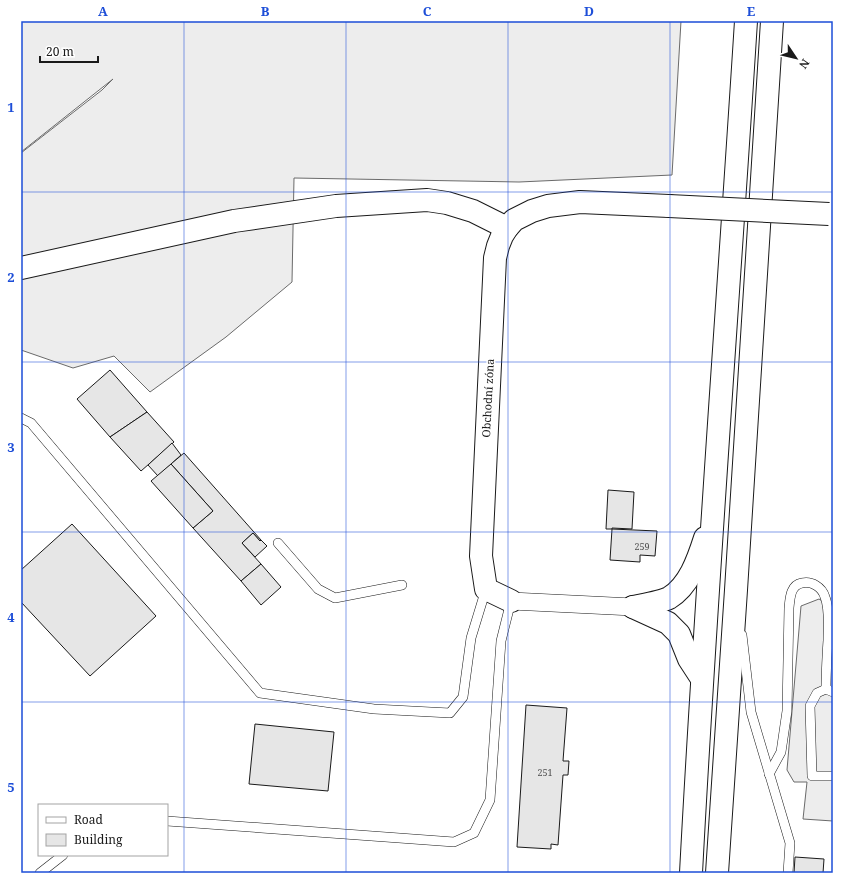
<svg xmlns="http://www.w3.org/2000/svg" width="854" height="894" font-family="'Noto Serif',serif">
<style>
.built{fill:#ededed;stroke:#6a6a6a}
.building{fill:#e6e6e6;stroke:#1a1a1a}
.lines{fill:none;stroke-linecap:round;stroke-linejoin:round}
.service-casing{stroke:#1a1a1a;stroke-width:10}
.minor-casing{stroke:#1a1a1a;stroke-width:18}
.tertiary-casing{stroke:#1a1a1a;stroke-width:24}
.trunk-casing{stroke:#1a1a1a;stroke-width:24}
.service{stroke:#fff;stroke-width:9}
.minor{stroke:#fff;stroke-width:17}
.tertiary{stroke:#fff;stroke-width:22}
.trunk{stroke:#fff;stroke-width:22}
.tertiary-bridge-casing{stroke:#1a1a1a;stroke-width:24;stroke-linecap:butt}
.tertiary-bridge{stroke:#fff;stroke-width:22}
.grid{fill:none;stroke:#1d4ed8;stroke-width:1;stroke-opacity:0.55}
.labels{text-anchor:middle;stroke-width:3;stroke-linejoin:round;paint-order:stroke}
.number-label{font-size:9px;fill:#4d4d4d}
.street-label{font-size:11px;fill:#1a1a1a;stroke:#fff}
.neatline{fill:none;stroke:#1d4ed8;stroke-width:1.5}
.grid-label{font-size:13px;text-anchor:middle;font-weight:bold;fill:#1d4ed8}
</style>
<rect width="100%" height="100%" fill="#fff"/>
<!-- built -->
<g class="built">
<path d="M21 21H681L672 175 519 182 294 178 292 282 226 337 150 392 114 356 73 368 21 350V153L102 90 113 79 21 152Z"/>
<path d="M819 599 833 608V821L803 819 807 782H794L787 770 801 606Z"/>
</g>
<!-- building -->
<g class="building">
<path d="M110 370 147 412 110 437 77 399Z"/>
<path d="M147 412 174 442 141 471 110 437Z"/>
<path d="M172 443 181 455 158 476 148 465Z"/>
<path d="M184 453 261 540 260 541 253 533 242 543 261 564 241 581 193 528 213 511 171 464Z"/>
<path d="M171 464 213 511 193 528 151 481Z"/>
<path d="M608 490 634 492 632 529 612 528V529H606Z"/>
<path d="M72 524 156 616 90 676 21 602V570Z"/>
<path d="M612 529 657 531 655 556 640 555V562L610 560Z"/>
<path d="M253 533 260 541 261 540 267 546 255 557 242 543Z"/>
<path d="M261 564 281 587 261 605 241 581Z"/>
<path d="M526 705 567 708 563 761H569L568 775H563L558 845 551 844V849L517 847Z"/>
<path d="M255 724 334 732 328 791 249 784Z"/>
<path d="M795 857 824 859 823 873H794Z"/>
</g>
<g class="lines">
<defs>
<g id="service">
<path d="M21 418 31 423 260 693 374 709 450 713 463 697 471 638 486 589"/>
<path d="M278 543 318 589 335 598 402 585"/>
<path d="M742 635 751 712 790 843 788 873"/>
<path d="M833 692 826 689 817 693 810 706 812 776H833"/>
<path d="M769 774 781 752 787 711 789 608C790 599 790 585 802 583 812 581 822 587 825 597 830 610 828 627 828 640 827 656 826 673 826 689"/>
<path d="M167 821 454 842 474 833 490 800 501 641 511 601"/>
<path d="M40 873 63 855"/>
</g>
<path id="minor" d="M511 601 633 607"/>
<g id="tertiary">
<path d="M21 268 234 221 336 206 427 200 447 203 473 211 507 228"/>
<path d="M511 601 486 589 481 556 495 258 498 246 502 236 507 228 514 220 532 211 548 206 580 202 669 206"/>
</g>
<g id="trunk">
<path d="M633 607C642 605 661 602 669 598 689 586 698 560 705 538"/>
<path d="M633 607 668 623 679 634 689 659 702 679"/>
<path d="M691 873C706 589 728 305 746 21"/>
<path d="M717 873 736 590 772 21"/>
</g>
</defs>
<!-- service casing -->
<use href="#service" class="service-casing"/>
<!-- minor casing -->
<use href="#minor" class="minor-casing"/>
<!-- tertiary casing -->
<use href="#tertiary" class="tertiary-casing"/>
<!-- trunk casing -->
<use href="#trunk" class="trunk-casing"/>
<!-- service -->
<use href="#service" class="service"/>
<!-- minor -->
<use href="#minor" class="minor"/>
<!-- tertiary -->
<use href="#tertiary" class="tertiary"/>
<!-- trunk -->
<use href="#trunk" class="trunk"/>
<defs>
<path id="tertiary-bridge" d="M669 206 829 214"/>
</defs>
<!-- tertiary-bridge casing -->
<use href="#tertiary-bridge" class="tertiary-bridge-casing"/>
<!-- tertiary-bridge -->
<use href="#tertiary-bridge" class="tertiary-bridge"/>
</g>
<!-- grid -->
<path class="grid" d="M184 21V873M346 21V873M508 21V873M670 21V873M21 192H833M21 362H833M21 532H833M21 702H833"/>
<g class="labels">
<!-- number labels -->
<g class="number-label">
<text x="642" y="550">259</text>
<text x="545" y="776">251</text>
</g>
<!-- street labels -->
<g class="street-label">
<text transform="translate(488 398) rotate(-87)" y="4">Obchodní zóna</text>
</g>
</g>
<!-- border -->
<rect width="854" height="894" fill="none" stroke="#ffffff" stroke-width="44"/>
<!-- legend -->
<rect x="38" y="804" width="130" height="52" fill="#ffffff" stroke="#a3a3a3"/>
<rect x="46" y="817" width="20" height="6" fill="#ffffff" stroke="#a3a3a3"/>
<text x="74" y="824" font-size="12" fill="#1a1a1a">Road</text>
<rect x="46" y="834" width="20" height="12" fill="#e6e6e6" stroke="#a3a3a3"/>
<text x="74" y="844" font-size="12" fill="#1a1a1a">Building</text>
<!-- north arrow -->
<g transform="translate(796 58) rotate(125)" stroke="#ffffff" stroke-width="3" paint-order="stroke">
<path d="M0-3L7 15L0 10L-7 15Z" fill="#1a1a1a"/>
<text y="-6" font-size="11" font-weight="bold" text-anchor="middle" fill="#1a1a1a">N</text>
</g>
<!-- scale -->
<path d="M40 56v6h58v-6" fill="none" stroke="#1a1a1a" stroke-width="2"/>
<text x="46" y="56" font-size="12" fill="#1a1a1a" stroke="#ffffff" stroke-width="3" paint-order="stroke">20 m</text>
<rect x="22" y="22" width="810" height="850" class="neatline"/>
<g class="grid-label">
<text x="103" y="16">A</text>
<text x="265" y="16">B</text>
<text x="427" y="16">C</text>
<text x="589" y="16">D</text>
<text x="751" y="16">E</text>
<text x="11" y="112">1</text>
<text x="11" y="282">2</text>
<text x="11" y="452">3</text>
<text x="11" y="622">4</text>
<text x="11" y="792">5</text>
</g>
</svg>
